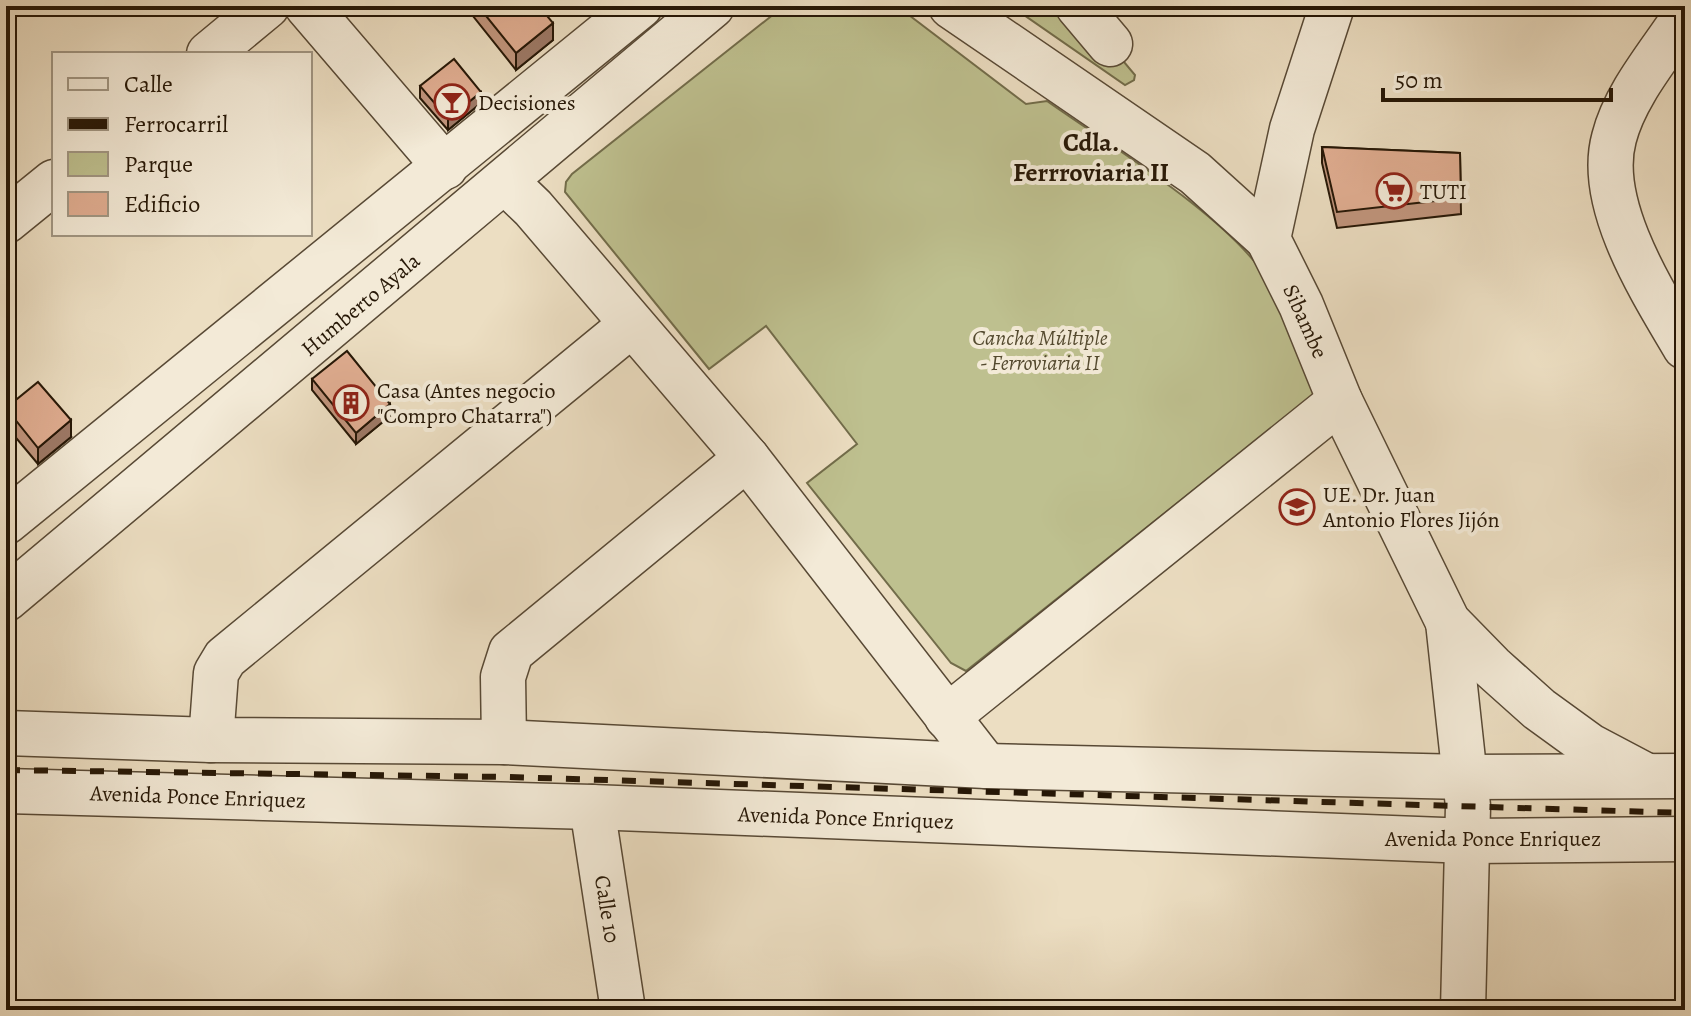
<svg xmlns="http://www.w3.org/2000/svg" width="1691" height="1016" font-family="Alegreya,serif">
<style>
.green{fill:#bec08f;stroke:#726c4a;stroke-width:2}
.lines{fill:none;stroke-linecap:round;stroke-linejoin:round}
.minor-casing{stroke:#584935;stroke-width:47}
.minor{stroke:#f3ead7;stroke-width:44}
.rail{stroke:#261706;stroke-width:6;stroke-dasharray:14 14;stroke-linecap:butt}
.wall{fill:#c1957d;stroke:#261706;stroke-width:2}
.shaded-wall{fill:#9d7966;stroke:#261706;stroke-width:2}
.building{fill:#e0ad91;stroke:#261706;stroke-width:2}
.labels{text-anchor:middle;stroke-width:8;stroke-linejoin:round;paint-order:stroke}
.poi-label{font-size:22px;fill:#261706;stroke:#f3ead7;text-anchor:start}
.street-label{font-size:22px;fill:#261706;stroke:#f3ead7}
.park-label{font-size:22px;font-style:italic;fill:#544a2f;stroke:#f3ead7}
.quarter-label{font-size:26px;font-weight:bold;fill:#261706;stroke:#f3ead7}
</style>
<rect width="100%" height="100%" fill="#ecdec2"/>
<filter id="stains"><feTurbulence type="fractalNoise" baseFrequency=".0025" numOctaves="4"/><feColorMatrix values="0 0 0 0 .2 0 0 0 0 .09 0 0 0 0 .02 0 0 0 .5 -.17"/></filter>
<radialGradient id="worn" r=".72"><stop offset=".6" stop-color="#630" stop-opacity="0"/><stop offset="1" stop-color="#630" stop-opacity=".3"/></radialGradient>
<!-- green -->
<g class="green">
<path d="M784 6H897L1026 104 1047 101C1109 145 1229 217 1267 279 1288 313 1301 356 1317 392L966 671 951 663 807 483 857 444 766 326 709 369 565 192 566 182 572 174Z"/>
<path d="M1011 6H1077L1135 75 1134 80 1125 85Z"/>
</g>
<g class="lines">
<defs>
<g id="minor">
<path d="M307 6 445 167"/>
<path d="M951 6 1195 173 1268 239"/>
<path d="M1078 6 1110 44"/>
<path d="M1332 6 1292 129 1268 239 1301 305 1340 401 1448 622 1492 667 1539 709 1590 746 1643 774"/>
<path d="M1685 16C1661 53 1625 94 1614 138 1596 204 1652 291 1685 347"/>
<path d="M209 54 267 6"/>
<path d="M506 182 533 208 747 458 986 766"/>
<path d="M6 221 54 182"/>
<path d="M6 522 640 6"/>
<path d="M6 599 712 6"/>
<path d="M1448 622 1468 806 1463 1010"/>
<path d="M947 717 1340 401"/>
<path d="M6 733 211 740 504 742 986 766 1465 777 1685 776"/>
<path d="M211 740 216 673 225 658 631 325"/>
<path d="M504 742 503 677 511 652 747 458"/>
<path d="M6 791 592 807 1469 841 1685 839"/>
<path d="M592 807 623 1010"/>
</g>
</defs>
<!-- minor casing -->
<use href="#minor" class="minor-casing"/>
<!-- minor -->
<use href="#minor" class="minor"/>
<!-- rail -->
<path class="rail" d="M6 770 507 777 1685 813"/>
</g>
<!-- wall -->
<g class="wall">
<path d="M465 6H539L553 40 516 70Z"/>
<path d="M420 86 481 103 448 130 420 98Z"/>
<path d="M1322 147 1460 153 1461 214 1337 228 1322 163Z"/>
<path d="M312 379 390 416 356 444 312 390Z"/>
<path d="M6 408 71 437 38 464 6 426Z"/>
</g>
<!-- shaded-wall -->
<g class="shaded-wall">
<path d="M553 23V40L516 70V53Z"/>
<path d="M481 92V103L448 130V119Z"/>
<path d="M390 404V416L356 444V433Z"/>
<path d="M71 420V437L38 464V448Z"/>
</g>
<!-- building -->
<g class="building">
<path d="M478 6H539L553 23 516 53Z"/>
<path d="M454 59 481 92 448 119 420 86Z"/>
<path d="M1322 147 1460 153 1461 198 1337 212Z"/>
<path d="M347 351 390 404 356 433 312 379Z"/>
<path d="M38 382 71 420 38 448 6 408Z"/>
</g>
<!-- icons -->
<defs>
<symbol id="bar-ring" viewBox="-11 -11 22 22"><circle r="9.5" fill="#f3ead7" stroke="#8f2418" stroke-width="1.5"/><path d="M-6-5H6L.8 .8V4.5H3.5V6h-7V4.5H-.8V.8Z" fill="#8f2418"/></symbol>
<symbol id="supermarket-ring" viewBox="-11 -11 22 22"><circle r="9.5" fill="#f3ead7" stroke="#8f2418" stroke-width="1.5"/><path d="M-6-5.5h2.5l.6 2H6L4.5 2H-2.5L-4.4-4H-6ZM-1.5 3.2a1.3 1.3 0 1 0 .1 0ZM3 3.2a1.3 1.3 0 1 0 .1 0Z" fill="#8f2418"/></symbol>
<symbol id="building-ring" viewBox="-11 -11 22 22"><circle r="9.5" fill="#f3ead7" stroke="#8f2418" stroke-width="1.5"/><path d="M-4-6H4V6H1V3H-1V6H-4ZM-2.5-4.3h1.7v1.8h-1.7ZM.8-4.3h1.7v1.8H.8ZM-2.5-1h1.7V.8h-1.7ZM.8-1h1.7V.8H.8Z" fill="#8f2418"/></symbol>
<symbol id="school-ring" viewBox="-11 -11 22 22"><circle r="9.5" fill="#f3ead7" stroke="#8f2418" stroke-width="1.5"/><path d="M0-5L7-2L0 1L-7-2ZM-4 1L0 2.5L4 1V4Q0 6-4 4Z" fill="#8f2418"/></symbol>
</defs>
<g fill-rule="evenodd">
<use href="#bar-ring" x="432" y="82" width="40" height="40"/>
<use href="#supermarket-ring" x="1374" y="171" width="40" height="40"/>
<use href="#building-ring" x="331" y="383" width="40" height="40"/>
<use href="#school-ring" x="1277" y="487" width="40" height="40"/>
</g>
<g class="labels">
<!-- poi labels -->
<g class="poi-label">
<text x="478" y="110">Decisiones</text>
<text x="1420" y="199">TUTI</text>
<text x="377" y="398">Casa (Antes negocio<tspan x="377" dy="25">"Compro Chatarra")</tspan></text>
<text x="1323" y="502">UE. Dr. Juan<tspan x="1323" dy="25">Antonio Flores Jijón</tspan></text>
</g>
<!-- street labels -->
<g class="street-label">
<text transform="translate(360 304) rotate(-40)" y="8">Humberto Ayala</text>
<text transform="translate(1306 321) rotate(66)" y="8">Sibambe</text>
<text transform="translate(198 796) rotate(2)" y="8">Avenida Ponce Enriquez</text>
<text transform="translate(846 817) rotate(2)" y="8">Avenida Ponce Enriquez</text>
<text x="1493" y="846">Avenida Ponce Enriquez</text>
<text transform="translate(608 909) rotate(81)" y="8">Calle 10</text>
</g>
<!-- park labels -->
<g class="park-label">
<text x="1040" y="345">Cancha Múltiple<tspan x="1040" dy="25">- Ferroviaria II</tspan></text>
</g>
<!-- quarter labels -->
<g class="quarter-label">
<text x="1091" y="151">Cdla.<tspan x="1091" dy="30">Ferrroviaria II</tspan></text>
</g>
</g>
<!-- margin -->
<rect width="1691" height="1016" fill="none" stroke="#ecdec2" stroke-width="32"/>
<rect x="8" y="8" width="1675" height="1000" fill="none" stroke="#261706" stroke-width="4"/>
<rect x="16" y="16" width="1659" height="984" fill="none" stroke="#261706" stroke-width="2"/>
<!-- legend -->
<rect x="52" y="52" width="260" height="184" fill="#f3ead7" stroke="#a19683" stroke-width="2"/>
<rect x="68" y="78" width="40" height="12" fill="#f3ead7" stroke="#a19683" stroke-width="2"/>
<text x="124" y="92" font-size="24" fill="#261706">Calle</text>
<rect x="68" y="118" width="40" height="12" fill="#261706" stroke="#a19683" stroke-width="2"/>
<text x="124" y="132" font-size="24" fill="#261706">Ferrocarril</text>
<rect x="68" y="152" width="40" height="24" fill="#bec08f" stroke="#a19683" stroke-width="2"/>
<text x="124" y="172" font-size="24" fill="#261706">Parque</text>
<rect x="68" y="192" width="40" height="24" fill="#e0ad91" stroke="#a19683" stroke-width="2"/>
<text x="124" y="212" font-size="24" fill="#261706">Edificio</text>
<!-- scale -->
<path d="M1383 88v12h228v-12" fill="none" stroke="#261706" stroke-width="4"/>
<text x="1395" y="88" font-size="24" fill="#261706" stroke="#f3ead7" stroke-width="6" paint-order="stroke">50 m</text>
<rect width="100%" height="100%" filter="url(#stains)"/>
<rect width="100%" height="100%" fill="url(#worn)"/>
</svg>
